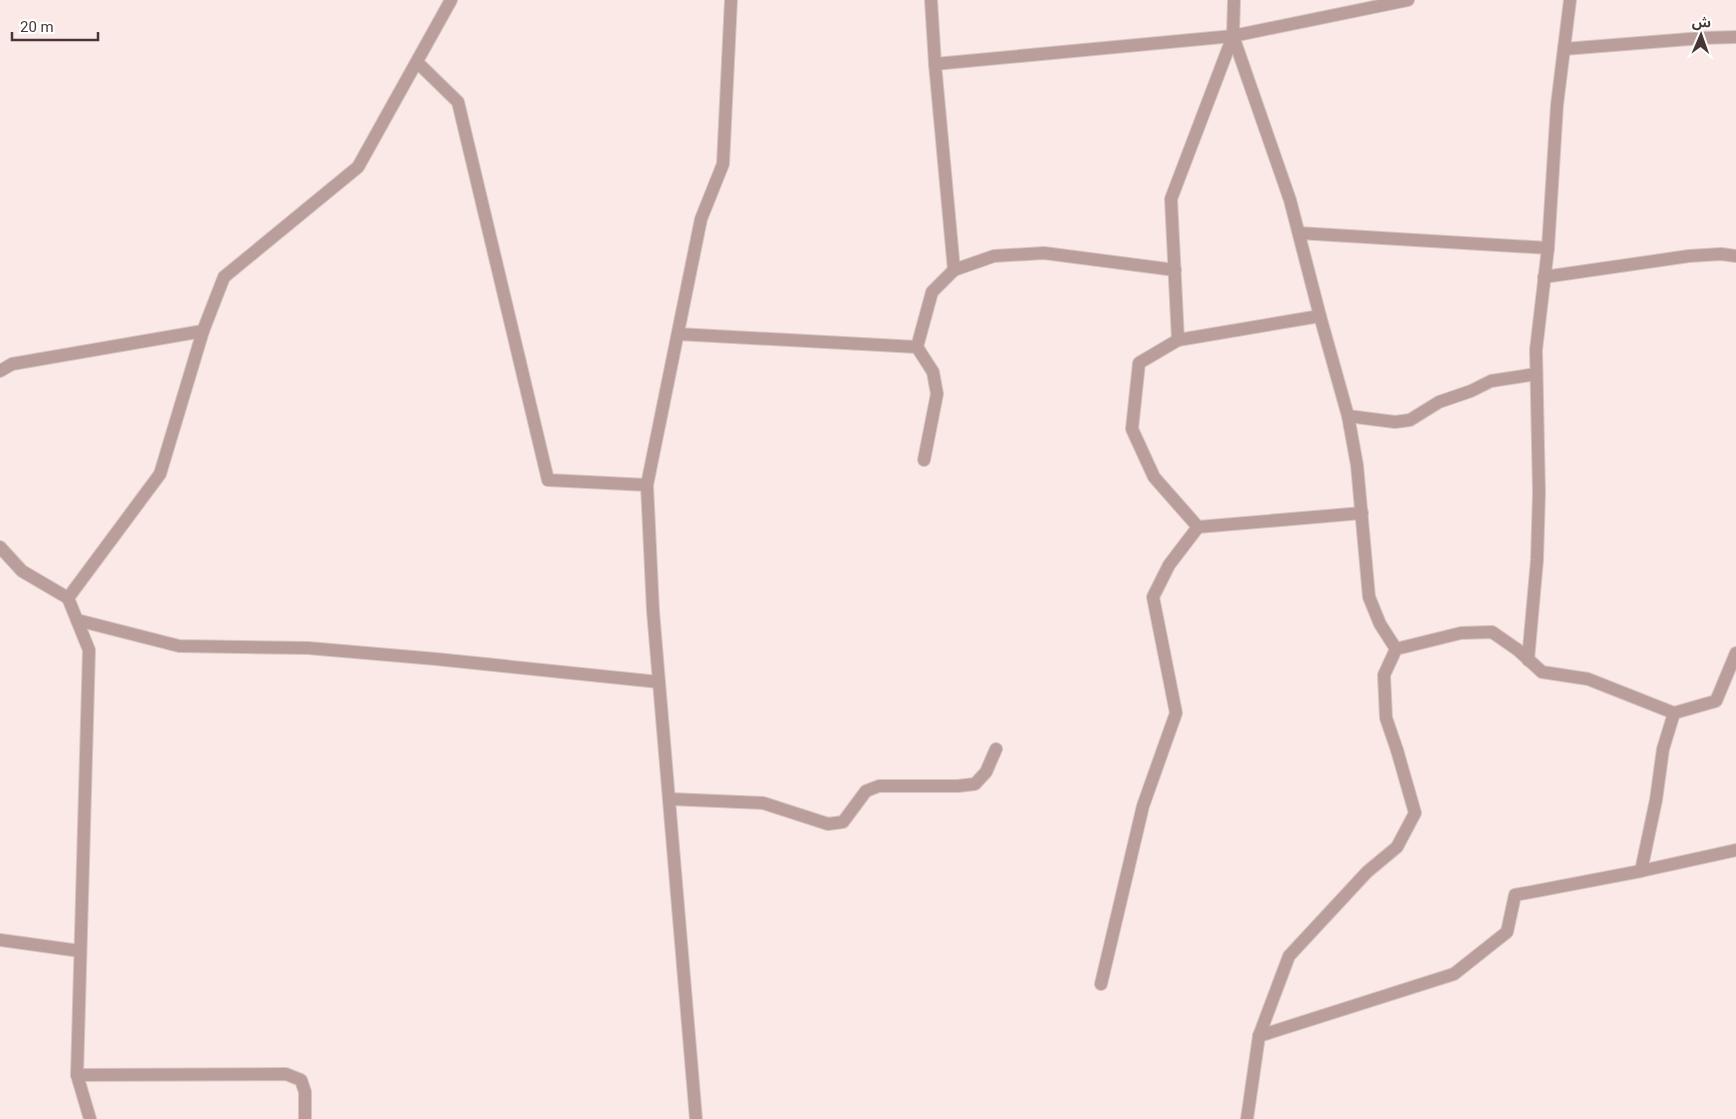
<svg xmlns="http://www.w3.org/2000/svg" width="1736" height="1119" font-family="Roboto,'Noto Sans Arabic',sans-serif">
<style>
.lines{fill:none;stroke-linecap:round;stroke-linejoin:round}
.service-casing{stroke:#d7c5c3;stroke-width:14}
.minor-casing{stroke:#d7c5c3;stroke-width:14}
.service{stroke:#ba9e9c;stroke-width:12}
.minor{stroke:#ba9e9c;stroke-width:12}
</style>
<rect width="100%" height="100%" fill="#fbe9e7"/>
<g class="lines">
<defs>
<g id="service">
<path d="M1564 49 1702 38 1736 37"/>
<path d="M417 62 458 102 548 480 647 485"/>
<path d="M935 64 954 270"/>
<path d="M1299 233 1548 248"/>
<path d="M1544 277 1689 256 1721 254 1736 256"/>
<path d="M1320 316 1348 416 1357 465 1369 597 1380 624 1396 649"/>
<path d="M678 334 917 347 932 292 954 270 994 256 1044 253 1175 270"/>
<path d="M917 347 933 372 937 394 924 460"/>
<path d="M1348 416 1395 422 1410 420 1439 402 1471 391 1491 381 1536 374"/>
<path d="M1198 527 1362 513"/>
<path d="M1528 660 1537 560 1539 493 1536 350 1548 248 1557 105 1570 0"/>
<path d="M1674 713 1716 701 1736 653"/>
<path d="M1397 750 1386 718 1384 675 1396 649 1461 633 1492 632 1518 650 1542 672 1588 679 1674 713 1663 749 1656 800 1641 871"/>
<path d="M1101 984 1143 806 1176 713 1153 597 1169 565 1198 527 1154 477 1132 429 1139 363 1178 340"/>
</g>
<g id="minor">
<path d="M931 0 935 64 1233 36 1408 0"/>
<path d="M1233 36 1290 200 1320 316 1178 340 1171 199 1233 36 1234 0"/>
<path d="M0 371 12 364 203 331"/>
<path d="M0 547 22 571 68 598"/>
<path d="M77 620 179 646 308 648 436 659 659 682 653 611 647 485 701 219 723 164 731 0"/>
<path d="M659 682 696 1119"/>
<path d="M670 799 763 803 828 824 843 822 866 791 879 786H958L975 784 986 772 996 749"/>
<path d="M0 940 80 951"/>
<path d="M1259 1036 1289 956 1367 872 1397 847 1415 813 1397 750"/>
<path d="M77 1075 286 1074 301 1080 305 1092V1119"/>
<path d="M90 1119 77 1075 89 650 68 598 160 474 203 331 224 277 358 167 451 0"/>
<path d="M1247 1119 1259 1036 1454 974 1507 932 1515 895 1641 871 1736 850"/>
</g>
</defs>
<!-- service casing -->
<use href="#service" class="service-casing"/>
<!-- minor casing -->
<use href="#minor" class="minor-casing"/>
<!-- service -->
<use href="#service" class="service"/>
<!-- minor -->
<use href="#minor" class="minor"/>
</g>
<!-- north arrow -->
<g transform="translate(1701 35) rotate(2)" stroke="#ffffff" stroke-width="4" paint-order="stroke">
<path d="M0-4L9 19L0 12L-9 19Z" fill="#473635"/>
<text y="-8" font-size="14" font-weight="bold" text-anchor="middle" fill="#473635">ش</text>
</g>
<!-- scale -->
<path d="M12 32v8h86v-8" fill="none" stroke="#473635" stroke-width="2.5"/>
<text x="20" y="32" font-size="15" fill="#473635" stroke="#ffffff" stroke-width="4" paint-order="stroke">20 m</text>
</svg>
